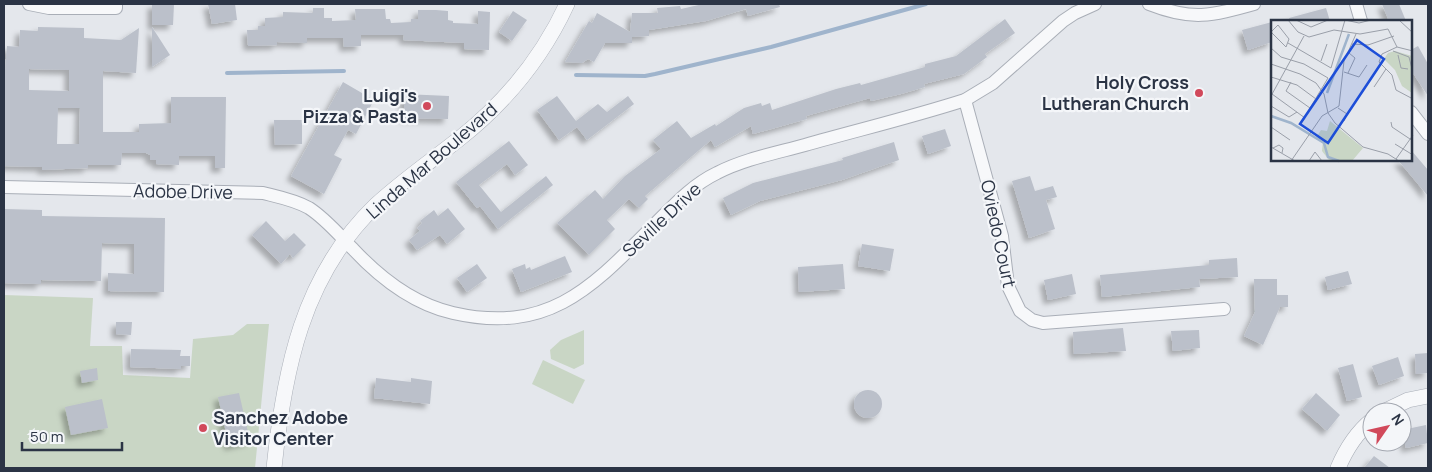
<svg xmlns="http://www.w3.org/2000/svg" width="1432" height="472" font-family="Manrope,sans-serif">
<style>
.green{fill:#c9d6c5}
.lines{fill:none;stroke-linecap:round;stroke-linejoin:round}
.stream{stroke:#9fb4cc;stroke-width:4}
.building{fill:#bbc0ca;fill-rule:evenodd;filter:url(#shadow)}
.minor-casing{stroke:#a9aeb7;stroke-width:14}
.tertiary-casing{stroke:#a9aeb7;stroke-width:16}
.minor{stroke:#f7f8fa;stroke-width:12}
.tertiary{stroke:#f7f8fa;stroke-width:15}
.poi-dot{fill:#d1495b;stroke:#f4f6f9;stroke-width:2}
.labels{text-anchor:middle;stroke-width:4.5;stroke-linejoin:round;paint-order:stroke}
.poi-label{font-size:18px;font-weight:bold;fill:#2b3445;stroke:#f4f6f9;text-anchor:end}
.street-label{font-size:18px;fill:#2b3445;stroke:#f4f6f9}
.inset-river{fill:none;stroke:#9fb4cc;stroke-width:2.5}
.inset-road{fill:none;stroke:#9a9fa9;stroke-width:1}
.view{fill:#1d4ed8;fill-opacity:0.15;stroke:#1d4ed8;stroke-width:2.5}
.inset-edge{fill:none;stroke:#2b3445;stroke-width:2.5}
</style>
<defs>
<filter id="shadow"><feDropShadow dx="-4.5" dy="4.5" stdDeviation="2.5" flood-color="#0004"/></filter>
</defs>
<rect width="100%" height="100%" fill="#e4e7ec"/>
<!-- green -->
<g class="green">
<path d="M4 295 93 298 90 346H122L123 375 190 378 193 339 233 335 247 324H269L255 468H4Z"/>
<path d="M584 330V364L574 369 551 359 550 350 561 340Z"/>
<path d="M543 360 585 380 573 404 532 384Z"/>
</g>
<g class="lines">
<!-- stream -->
<g class="stream">
<path d="M227 73 344 71"/>
<path d="M576 75 645 76 655 74 771 47 926 4"/>
</g>
</g>
<!-- building -->
<g class="building">
<path d="M152 4H174L173 25H152Z"/>
<path d="M208 4H235L237 20 212 24Z"/>
<path d="M703 4H779L780 7 748 16 746 9 706 21 649 30V36L632 37V43H605L594 62 588 59 582 63 565 62 589 21 592 23 597 13 630 32 632 13H658L657 8 680 6 681 9Z"/>
<path d="M1382 4H1399L1406 21H1389Z"/>
<path d="M313 8H324V18H332V21L356 20 355 9H385L386 19H390L391 23 411 22V19H418V10H436L448 11V20L453 21V23L478 24V11L490 12 489 50 464 49V43L403 40 404 35H361V46L344 47 343 38H307V43L277 42V45L248 46 247 30H258V26H265V18L283 17V12L313 13Z"/>
<path d="M1326 8 1330 21H1290L1289 18Z"/>
<path d="M513 11 527 20 512 41 499 32Z"/>
<path d="M1005 19 1015 33 985 54 987 57 964 74 924 84 925 87 901 94 871 101 870 98 806 116 807 119 753 134 751 126 715 147 711 140 645 196 648 199 639 208 629 199 607 220 615 229 589 255 557 223 595 190 603 199 625 176 661 149 653 140 677 121 691 138 715 124 716 126 744 108 761 103 762 106 770 103 772 110 836 89 860 83 861 85 925 67V64L956 56Z"/>
<path d="M1272 22V42L1248 50 1242 30Z"/>
<path d="M38 27 84 28V38L121 40 139 28 136 73 103 71V132H139V124L171 123V97H226L225 168H215V156H179V165L156 164V160H150V155L146 153H122L121 165H88V168L42 170V167L4 166V83L7 46 19 47 20 30 38 31ZM29 69 69 70V91L29 90ZM58 108H80L79 144H57Z"/>
<path d="M152 27 170 55 152 67Z"/>
<path d="M1418 46 1428 64V96L1411 70V50Z"/>
<path d="M343 82 374 100 356 134 348 130 334 155 342 159 324 194 291 176Z"/>
<path d="M404 94 449 96 448 119 404 118Z"/>
<path d="M557 96 576 121 598 104 607 112 628 96 634 104 587 140 577 127 559 140 537 110Z"/>
<path d="M274 120H302V144L275 145Z"/>
<path d="M945 129 951 146 928 154 922 136Z"/>
<path d="M509 141 528 165 515 175 507 164 479 185 501 212 546 176 553 185 498 229 480 206 477 208 456 182Z"/>
<path d="M894 142 899 160 842 180 760 201 731 215 723 198 753 183 843 160 842 158Z"/>
<path d="M1411 150 1428 170V196L1398 160H1411Z"/>
<path d="M1030 176 1035 191 1053 186 1057 197 1046 200 1055 229 1029 238 1012 181Z"/>
<path d="M448 208 465 229 447 244 440 235 417 250 409 240 420 231 417 228 422 223 420 221 434 210 438 216Z"/>
<path d="M4 209 42 210V216L165 218 164 292 108 291V273L134 274V244L102 243 101 281 41 280V284L4 283Z"/>
<path d="M266 221 285 241 294 233 306 245 293 258 290 254 281 264 252 235Z"/>
<path d="M862 244 894 249 890 271 858 266Z"/>
<path d="M565 256 572 272 521 292 512 269 525 264 526 269 530 267 531 270Z"/>
<path d="M1237 258 1238 277 1199 279 1200 287 1102 297 1100 275 1209 265V260Z"/>
<path d="M477 264 487 278 467 292 457 278Z"/>
<path d="M843 264 845 289 799 292 798 267Z"/>
<path d="M1348 271 1352 284 1328 290 1325 277Z"/>
<path d="M1072 274 1076 294 1048 300 1044 280Z"/>
<path d="M1254 279H1277V295H1288V307H1280L1263 345 1244 336 1255 312Z"/>
<path d="M116 322H132L131 335 116 334Z"/>
<path d="M1123 328 1126 351 1074 354 1073 332Z"/>
<path d="M1199 330 1200 348 1173 351 1171 331Z"/>
<path d="M131 349 181 350 180 356H190V366H181V369L130 367Z"/>
<path d="M1428 353V373L1416 374 1415 354Z"/>
<path d="M1398 357 1404 376 1379 385 1372 366Z"/>
<path d="M1353 364 1362 397 1347 401 1338 368Z"/>
<path d="M97 368 98 380 82 383 80 371Z"/>
<path d="M376 378 411 382V378L432 381 430 404 374 398Z"/>
<circle cx="868" cy="404" r="14"/>
<path d="M239 393 250 441 229 446 218 397Z"/>
<path d="M1316 393 1340 415 1327 431 1302 409Z"/>
<path d="M102 399 108 428 71 435 65 407Z"/>
<path d="M1426 425 1428 443 1406 448 1402 430Z"/>
<path d="M1374 456 1390 468H1364Z"/>
</g>
<g class="lines">
<defs>
<g id="minor">
<path d="M29 4 49 8H116V4"/>
<path d="M1149 4C1192 21 1211 16 1254 4"/>
<path d="M1356 4 1361 21"/>
<path d="M965 100 1002 236 1008 286 1020 311 1032 320 1043 323 1224 309"/>
<path d="M1411 112 1428 134"/>
<path d="M4 187 263 193C279 197 295 200 309 208 326 219 339 235 353 249 381 279 413 304 453 313 550 335 593 286 655 224 674 205 692 185 717 173 744 159 776 153 805 145 858 130 912 117 965 100L993 83 1063 21 1075 13 1095 4"/>
</g>
<g id="tertiary">
<path d="M1383 412 1408 400 1428 396"/>
<path d="M274 468C284 371 302 276 376 205 402 181 431 161 459 139 506 102 542 58 567 4"/>
<path d="M1338 468C1346 449 1356 433 1372 420"/>
</g>
</defs>
<!-- minor casing -->
<use href="#minor" class="minor-casing"/>
<!-- tertiary casing -->
<use href="#tertiary" class="tertiary-casing"/>
<!-- minor -->
<use href="#minor" class="minor"/>
<!-- tertiary -->
<use href="#tertiary" class="tertiary"/>
</g>
<!-- markers -->
<g class="poi-dot">
<circle cx="1199" cy="93" r="5"/>
<circle cx="427" cy="106" r="5"/>
<circle cx="203" cy="428" r="5"/>
</g>
<g class="labels">
<!-- poi labels -->
<g class="poi-label">
<text x="1189" y="89">Holy Cross<tspan x="1189" dy="21">Lutheran Church</tspan></text>
<text x="417" y="102">Luigi's<tspan x="417" dy="21">Pizza &amp; Pasta</tspan></text>
<text x="213" y="424" text-anchor="start">Sanchez Adobe<tspan x="213" dy="21">Visitor Center</tspan></text>
</g>
<!-- street labels -->
<g class="street-label">
<text transform="translate(432 161) rotate(-41)" y="6">Linda Mar Boulevard</text>
<text transform="translate(183 192) rotate(1)" y="6">Adobe Drive</text>
<text transform="translate(662 220) rotate(-43)" y="6">Seville Drive</text>
<text transform="translate(998 234) rotate(78)" y="6">Oviedo Court</text>
</g>
</g>
<!-- overview -->
<g transform="translate(1271 20)">
<rect width="141" height="141" fill="#e4e7ec"/>
<path d="M124 31 141 36V73L131 66 124 50 113 39 117 33ZM59 101 92 128 81 141 58 140 51 131 52 121 45 118 50 110 56 111Z" fill="#c9d6c5"/>
<path class="inset-river" d="M56 73 78 14M0 96 20 103 53 123 57 137 68 141"/>
<path class="inset-road" d="M17 0 27 12 38 17 63 10 89 14 117 9 126 27 111 34 108 42 121 55 125 70 142 79M25 0 40 7 57 0M74 0 88 3 100 0M128 0 142 13M7 5 18 19 15 27 0 12ZM17 23 60 48 74 0M81 24 97 25 123 16M126 27 142 31M0 28 10 37 33 44 57 58 39 88 15 71 20 62M122 31 138 37 141 49M127 35 130 48 137 49M50 41 56 24M0 44 29 54 45 63 53 74 57 93 64 103 92 127 117 134 128 141M73 52 88 57 96 45M77 53 84 38 78 33M0 57 26 65 45 79M103 67 115 49M1 74 34 98 30 103M0 76 33 16M0 86 18 97 26 92M67 88 76 94 73 101M120 102 121 107 142 121M0 107 19 120M124 124 142 135M0 127 24 141M2 128 8 125 12 128 11 133M125 139 142 115M20 141 51 96 68 86 73 41 85 14M38 141 44 132 51 141"/>
<path class="view" d="M86 20 113 39 57 123 29 104Z"/>
<rect width="141" height="141" class="inset-edge"/>
</g>
<!-- border -->
<rect width="1432" height="472" fill="none" stroke="#2b3445" stroke-width="10"/>
<!-- north arrow -->
<g transform="translate(1387 427) rotate(56)"><circle r="24" fill="#f4f6f9" stroke="#a4a8b1"/>
<path d="M0-4L9 19L0 12L-9 19Z" fill="#d1495b"/>
<text y="-8" font-size="14" font-weight="bold" text-anchor="middle" fill="#2b3445">N</text>
</g>
<!-- scale -->
<path d="M22 442v8h100v-8" fill="none" stroke="#2b3445" stroke-width="2.5"/>
<text x="30" y="442" font-size="15" fill="#2b3445" stroke="#f4f6f9" stroke-width="4" paint-order="stroke">50 m</text>
</svg>
